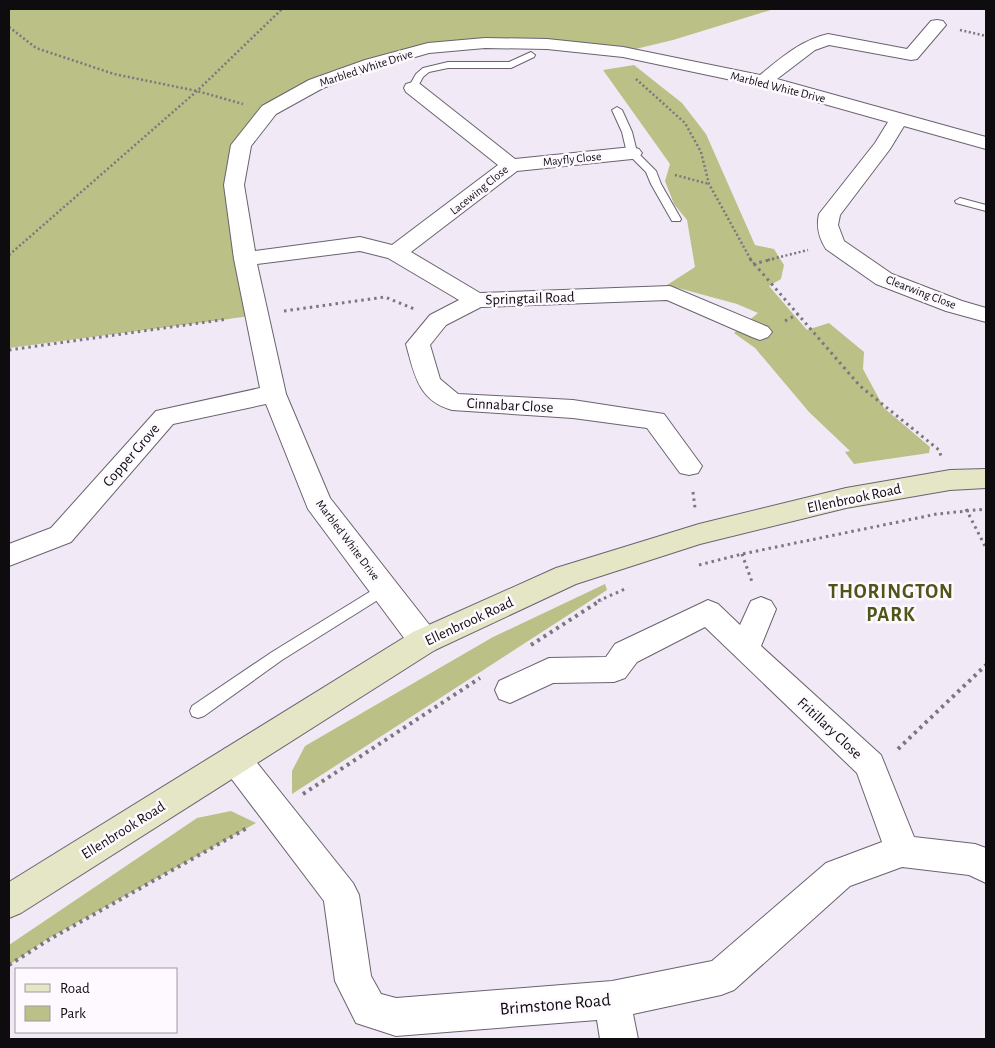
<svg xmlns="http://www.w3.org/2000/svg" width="995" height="1048" font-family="'Alegreya Sans',sans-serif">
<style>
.green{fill:#bac086}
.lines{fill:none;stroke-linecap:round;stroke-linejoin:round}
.lane-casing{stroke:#6a636f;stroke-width:2}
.street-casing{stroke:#6a636f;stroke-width:2}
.secondary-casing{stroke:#6a636f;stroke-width:2}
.path-far2{stroke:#7c767f;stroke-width:2.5;stroke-dasharray:2 2.5;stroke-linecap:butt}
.path-far1{stroke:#7c767f;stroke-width:3;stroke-dasharray:2.5 4;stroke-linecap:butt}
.path{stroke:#7c767f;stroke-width:4;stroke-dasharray:3 4.5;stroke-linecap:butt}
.lane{fill:#fff;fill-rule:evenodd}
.street{fill:#fff;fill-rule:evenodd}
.secondary{fill:#e4e6c6;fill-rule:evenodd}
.labels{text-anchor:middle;stroke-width:5;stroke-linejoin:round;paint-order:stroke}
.far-street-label{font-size:12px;fill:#0f0c10;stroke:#fdf9ff}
.street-label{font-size:15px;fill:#0f0c10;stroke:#fdf9ff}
.near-street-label{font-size:18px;fill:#0f0c10;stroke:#fdf9ff}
.district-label{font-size:20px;font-weight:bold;letter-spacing:1px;fill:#515419;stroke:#fdf9ff}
</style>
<rect width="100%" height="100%" fill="#f2e9f7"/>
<!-- green -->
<g class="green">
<path d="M9 9H774L673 40 623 52 547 44 428 48 371 64 269 110 241 146 234 185 257 315 9 348Z"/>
<path d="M634 65 682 103 706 134 755 245 774 249 784 265 781 279 769 286 807 330 829 323 864 352 863 369 884 408 930 447 929 453 854 464 845 452 850 451 809 412 755 348 734 333 758 313 737 304 667 285 695 267 687 220 674 204 665 181 670 164 603 70Z"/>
<path d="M605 584 607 590 292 794V771L305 746 493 637Z"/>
<path d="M231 811 256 823 46 940 9 965V945L197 818Z"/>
</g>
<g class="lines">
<defs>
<g id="lane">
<path d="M531 52 535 55 534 57 511 68H448L429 72 423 77 416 90 413 91 408 88 416 74 423 68 448 62H509Z"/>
<path d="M617 107 622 110 632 132 637 152 656 171 661 184 681 219 680 221H672L651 184 646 172 627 153 622 132 612 110Z"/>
<path d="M960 198 986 205V211L956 203 955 201Z"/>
<path d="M384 583 389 585 391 589 389 593 282 660 204 716 198 718 192 716 190 711 192 706 272 652Z"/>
</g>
<g id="street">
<path d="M937 20 943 21 946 25 917 59 911 60 829 45 815 50 777 79 986 137V149L904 126 890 149 840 215 838 225 844 241 892 274 962 301 986 308V322L946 311 876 284 826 249C819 238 816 227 819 214L875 143 888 122 760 86 623 57 547 49 485 48 429 53 377 68 323 88 276 114 251 146 244 185 255 251 360 237 392 245 498 165 406 92 404 88 406 84 413 82 420 84 515 159 632 147 639 149 642 153 639 157 632 159 517 171 411 252 480 293 670 286 768 327 772 332 768 337 760 340 752 337 667 300 481 307 446 325 430 345 440 379 458 394 573 400 664 414 702 466 698 473 689 475 680 473 647 428 573 418 452 410C418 401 414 373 406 344L430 315 459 300 388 258 360 251 257 264 286 394 330 498 435 632 439 641 435 650 424 653 413 650 308 509 266 404 173 424 71 542 9 566V544L51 528 156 411 260 388 234 259 224 185 231 145 262 106 309 80 365 60 428 43 485 38 547 39 623 47 760 75C781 58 801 40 828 34L907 49 931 21Z"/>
<path d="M761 597 771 601 776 609 761 646 881 755 914 837 975 844 986 848V883L969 875 902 867 850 886 734 990 721 995 633 1014 638 1039H600L597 1020 396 1036 356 1023 335 981 324 901 224 769 219 759 224 749 235 745 246 749 353 883 359 895 371 976 381 994 396 998 612 981 712 961 826 863 882 842 857 773 705 627 637 662 625 678 614 682 553 683 510 703 499 699 495 690 499 681 549 658 606 657 615 644 708 600 718 604 740 625 751 601Z"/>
</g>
<path id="secondary" d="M986 469V488L950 490 846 508 700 544 576 584 435 650 21 913 9 918V882L413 632 556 568 699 524 846 488 950 470Z"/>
</defs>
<!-- lane casing -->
<use href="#lane" class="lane-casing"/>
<!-- street casing -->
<use href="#street" class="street-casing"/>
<!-- secondary casing -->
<use href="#secondary" class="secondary-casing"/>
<!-- path-far2 -->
<g class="path-far2">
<path d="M9 27 36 48 114 74 197 91 243 104"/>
<path d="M960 30 986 36"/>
<path d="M636 79 685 123 701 152 709 184 751 260"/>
<path d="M675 175 709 184"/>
<path d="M9 255 197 91 282 9"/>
<path d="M768 260 808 250"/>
</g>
<!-- path-far1 -->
<g class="path-far1">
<path d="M750 259 860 386 939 450 941 456"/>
<path d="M753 264 773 259"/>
<path d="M284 311 385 297 414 309"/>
<path d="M785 321 798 314"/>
<path d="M9 350 228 319"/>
<path d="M693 492 695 508"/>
<path d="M966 509 986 548"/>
<path d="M742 554 752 582"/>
<path d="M699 565 742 554 937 514 986 509"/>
<path d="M598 601 625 589"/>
</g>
<!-- path -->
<g class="path">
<path d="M531 645 601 600"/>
<path d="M898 749 986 665"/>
<path d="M303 794 480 678"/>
<path d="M9 965 50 939 247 828"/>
</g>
<!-- lane -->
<use href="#lane" class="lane"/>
<!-- street -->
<use href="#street" class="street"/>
<!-- secondary -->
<use href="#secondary" class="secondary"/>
</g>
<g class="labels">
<!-- far-street labels -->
<g class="far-street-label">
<text transform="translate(366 68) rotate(-18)" y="4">Marbled White Drive</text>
<text transform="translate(778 87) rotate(14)" y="4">Marbled White Drive</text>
<text transform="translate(572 159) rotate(-6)" y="4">Mayfly Close</text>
<text transform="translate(479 190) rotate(-39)" y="4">Lacewing Close</text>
<text transform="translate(921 292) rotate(21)" y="4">Clearwing Close</text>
<text transform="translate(348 540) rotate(53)" y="4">Marbled White Drive</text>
</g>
<!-- street labels -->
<g class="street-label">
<text transform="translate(530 298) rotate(-2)" y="5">Springtail Road</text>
<text transform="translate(510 405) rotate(3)" y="5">Cinnabar Close</text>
<text transform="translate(131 455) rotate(-49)" y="5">Copper Grove</text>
<text transform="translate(854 498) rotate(-12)" y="5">Ellenbrook Road</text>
<text transform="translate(469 621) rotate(-25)" y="5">Ellenbrook Road</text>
<text transform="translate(830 728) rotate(43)" y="5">Fritillary Close</text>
<text transform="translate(123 830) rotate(-32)" y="5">Ellenbrook Road</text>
</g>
<!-- near-street labels -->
<g class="near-street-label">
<text transform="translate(555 1004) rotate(-5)" y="6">Brimstone Road</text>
</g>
<!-- district labels -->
<g class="district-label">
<text x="891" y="598">THORINGTON<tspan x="891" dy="23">PARK</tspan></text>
</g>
</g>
<!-- border -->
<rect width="995" height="1048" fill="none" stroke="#0f0c10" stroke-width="20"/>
<!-- legend -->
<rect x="15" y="968" width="162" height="65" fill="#fdf9ff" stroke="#9e9a9f"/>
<rect x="25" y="984" width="25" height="8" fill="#e4e6c6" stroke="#9e9a9f"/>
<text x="60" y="993" font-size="15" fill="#0f0c10">Road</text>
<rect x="25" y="1006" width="25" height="15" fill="#bac086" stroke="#9e9a9f"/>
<text x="60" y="1018" font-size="15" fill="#0f0c10">Park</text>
</svg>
